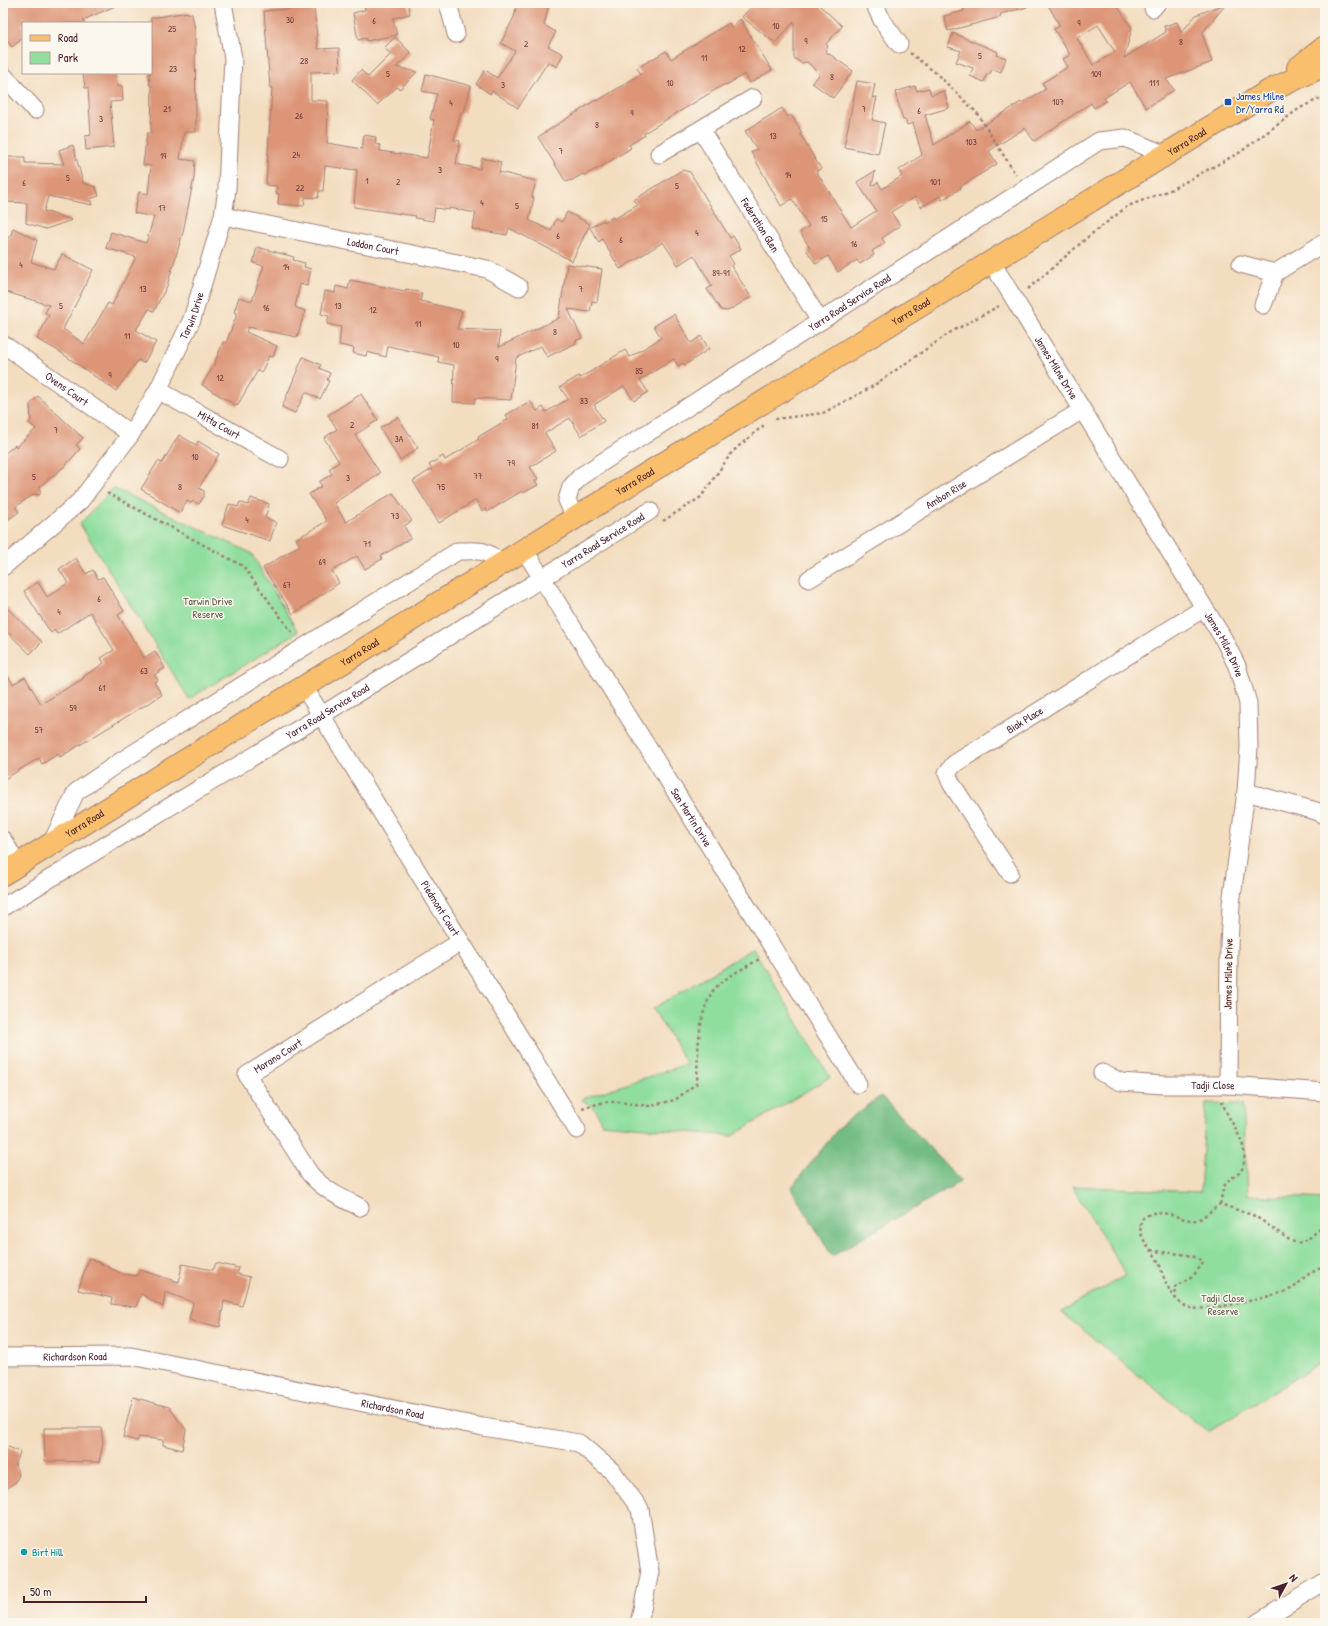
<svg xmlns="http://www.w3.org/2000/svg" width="1328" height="1626" font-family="'Patrick Hand',sans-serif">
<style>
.green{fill:#8fde9d;stroke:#6c7e64}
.forest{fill:#73bd84;stroke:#5e6e58}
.building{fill:#dd9577;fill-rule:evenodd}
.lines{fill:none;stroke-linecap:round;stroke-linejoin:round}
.minor-casing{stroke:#9e7e75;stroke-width:19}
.major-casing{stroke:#9e7e75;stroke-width:24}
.path{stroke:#9e7e75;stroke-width:2.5;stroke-dasharray:3 3;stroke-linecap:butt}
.minor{stroke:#fff;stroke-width:17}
.major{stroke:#f9bf6d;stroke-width:22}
.transit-dot{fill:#1a4fb4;stroke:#fbf7ec;stroke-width:1.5}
.culture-dot{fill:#0f9aa8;stroke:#fbf7ec;stroke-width:1.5}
.labels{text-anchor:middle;stroke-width:3;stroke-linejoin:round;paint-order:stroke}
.number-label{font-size:9px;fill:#6f3c3e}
.transit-label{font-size:11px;fill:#164399;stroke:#fbf7ec;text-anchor:start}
.street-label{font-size:11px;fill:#4a1f2b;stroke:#fbf7ec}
.park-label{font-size:11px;fill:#5f584d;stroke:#fbf7ec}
.culture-label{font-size:11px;fill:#0d838f;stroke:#fbf7ec;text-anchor:start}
</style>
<rect width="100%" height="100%" fill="#fbf7ec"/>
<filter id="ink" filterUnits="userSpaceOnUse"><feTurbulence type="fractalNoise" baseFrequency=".025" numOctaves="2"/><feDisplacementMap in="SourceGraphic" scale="8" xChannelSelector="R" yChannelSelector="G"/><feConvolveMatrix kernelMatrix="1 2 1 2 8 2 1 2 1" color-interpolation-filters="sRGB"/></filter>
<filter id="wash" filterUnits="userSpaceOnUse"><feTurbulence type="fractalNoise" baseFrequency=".012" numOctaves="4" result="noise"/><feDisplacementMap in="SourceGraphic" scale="16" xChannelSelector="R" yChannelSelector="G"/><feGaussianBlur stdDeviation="0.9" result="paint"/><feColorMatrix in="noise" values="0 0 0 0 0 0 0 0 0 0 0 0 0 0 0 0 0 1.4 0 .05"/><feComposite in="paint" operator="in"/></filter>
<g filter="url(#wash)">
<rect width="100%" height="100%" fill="#f3ddbf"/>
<!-- green -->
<g class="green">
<path d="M113 488 251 553 298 632 189 699 80 524Z"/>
<path d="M753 948 830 1077 732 1136 602 1124 596 1110 581 1099 687 1064 653 1009Z"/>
<path d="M1206 1103 1243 1104 1248 1195 1325 1199V1360L1208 1432 1061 1312 1126 1275 1072 1186 1200 1192Z"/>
</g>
<!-- forest -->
<path class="forest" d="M881 1096 961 1181 832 1256 791 1188 841 1125Z"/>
<g id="blocks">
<!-- building -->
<g class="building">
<path d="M3 3H122L83 20 85 23H23V38L12 47 3 35Z"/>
<path d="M373 3H408L410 14 393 18 397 35 366 41V38L358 40 353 13 365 10 364 5Z"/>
<path d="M517 3H549L544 25 556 32 548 46 563 54 557 67 548 62 518 108 492 91 490 94 476 84 485 70 497 78 515 51 501 43 514 17Z"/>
<path d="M755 3H817L842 26 826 44 828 46 825 51 853 71 833 98 812 83 820 74 807 62 801 63 794 58V22L775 43 742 17Z"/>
<path d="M963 3H1027V7L1000 14 1001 17 948 31 944 16 964 11Z"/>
<path d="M1047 3H1115L1132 28 1124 58 1166 32 1164 26 1177 22 1181 33 1196 15 1227 3 1202 33 1212 62 1166 79 1174 90 1146 108 1130 82 1104 98 1106 101 1094 108 1091 103 1034 141 1025 128 989 151 997 164 960 187 961 188 942 200 940 196 921 207 915 197 891 212 900 226 882 238 885 243 872 251 874 255 860 264 857 260 838 272 828 256 816 264 807 251 810 248 800 232 809 226 792 199 781 206 751 152 757 149 745 131 782 108 788 117 791 115 802 133 800 134 821 169 816 171 851 227 876 211 857 182 875 171 872 186 878 182 882 189 902 176 899 170 922 155 913 123 907 125 906 120H903L895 92 915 86 917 91 929 88 931 95 944 91 949 108 925 115 934 145 970 121 976 130 1021 102 1022 103 1046 89 1042 83 1068 67 1063 59 1070 55 1054 29 1060 26ZM1098 25 1115 52 1093 65 1077 38Z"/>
<path d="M314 7 318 49 339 48 340 71 311 72V100L328 101 327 143 362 149 364 135 376 137 375 144 380 145V151L427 158 434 120 430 119 437 94 422 91 426 74 471 86 464 113 461 112 454 140 460 141 456 164 480 169 482 158 501 162 499 172 536 181 532 197 534 198 529 220 551 231 556 219 562 222 567 212 590 224 572 261 509 228 507 235 472 229 476 213 449 208V210L435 208 433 221 415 218 416 216 354 207 357 170 325 166 323 191H319L318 198 305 197 304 206 278 204 279 194 276 193 277 186 266 185 272 88H270L264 11Z"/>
<path d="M188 12 189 14H192L195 29 196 132H184L180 159 195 161 194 178 183 232 167 286 154 311 149 309 136 330 156 342 144 363 138 360 116 391 57 350 37 339 49 315 45 313 49 305 3 291V242L11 235 13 228 37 240 31 262 54 269 62 254 93 270 63 329 84 344 108 303 112 305 136 257 106 248 111 232 146 243 154 217 134 213 139 192 148 194 151 166 143 165 147 133H151L152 86H150L149 73H151V18Z"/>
<path d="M740 19 772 70 750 83 745 74 726 85 725 84 644 133 645 135 629 145 631 148 604 165 585 175 583 174 571 181 570 180 566 182 538 137 596 100 597 101 641 74 637 68 666 51 671 59 729 23 732 28Z"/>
<path d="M953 33 998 52 997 55 1006 58 1001 72 992 69 989 75 987 74 984 82 970 76 973 68 956 62 961 51 948 47Z"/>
<path d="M395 37 411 53 396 67 417 72 400 89 397 87 377 105 352 80 361 70 368 77 391 54 384 48Z"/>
<path d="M83 73H116L117 86H122L123 101 110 102 114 147 86 150 85 136 91 135 88 88H85Z"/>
<path d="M857 81 875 84 872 98 877 97 872 120 885 123 878 154 844 147Z"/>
<path d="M73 145 83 183 96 187 99 196 90 199 92 205 48 196 44 211 72 220 46 229 26 223 27 203 7 202V157H25V163L64 164 59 150Z"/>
<path d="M682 170 690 172 730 238 733 236 741 249 729 256 734 264 731 266 751 297 728 311 721 310 707 289 712 286 694 255 678 265 663 242 620 269 602 239 599 242 590 228 603 220 604 222 613 217 614 219 638 205 634 200Z"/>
<path d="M257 247 294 257 293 260 305 263 304 267 311 269 307 286 300 284 295 307 305 311 297 337 248 327 246 332 277 346 273 357 269 356 263 369 261 372 258 370 237 406 202 385 214 365 223 342 226 343 236 317V313L234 312 239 297 252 301 264 266 253 263Z"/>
<path d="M567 264 602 269 597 302 592 301 590 312 568 309 582 338 575 341 576 343 547 357 541 346 516 358 511 400 475 398V403L453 402 454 365 438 362 439 357 388 346 386 357 367 352 366 356 353 353 354 348 339 345 341 327 327 324 329 316 321 314 325 291 335 293 336 286 348 289 350 280 405 291 406 289 422 293 420 301 462 311 457 329 500 331 499 347 559 318Z"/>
<path d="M674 314 691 343 701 336 709 349 685 365 683 363 678 366 674 359 640 380 648 392 634 401 624 386 594 405 604 421 581 436 570 418 545 433 556 451 530 467 538 479 535 481 538 485 523 493 522 491 487 512 486 509 482 511 476 500 439 523 413 481 432 469 429 465 443 456 445 460 479 439 478 437 508 419 506 415 530 401 537 411 543 407 546 412 568 399 560 387 579 376 580 378 625 350 630 357 661 338 654 326Z"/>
<path d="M303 357 321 365 319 368 330 373 327 380 329 381 320 399 306 392 295 413 282 407Z"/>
<path d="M361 394 378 420 355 435 380 473 334 503 346 522 393 493 412 521 404 526 411 538 381 556 382 559 365 569 357 556 332 571 339 583 293 614 263 568 300 545 296 539 327 521 309 494 322 486 319 482 332 474 329 469 339 462 324 438 337 429 328 415Z"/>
<path d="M38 396 83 438 76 445 80 449 64 467 40 486V495L34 494 15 507 19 512 3 523V455L15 445 16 447 36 429 29 423 31 420 30 405Z"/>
<path d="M398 417 418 448 400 460 380 428Z"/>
<path d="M179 435 196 445 198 441 219 454 199 488 204 491V496L199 504 193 501 191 503 187 501 180 513 141 489 158 461 162 463Z"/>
<path d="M251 498 269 504 265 518 276 522 270 541 222 525 229 504 238 507 240 502 248 505Z"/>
<path d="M76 558 86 574 93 570 98 579 103 577 124 611 118 615 144 658 155 651 165 668 154 675 158 680 154 682 162 695 60 757 58 754 42 764 39 758 3 780V668L13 684 25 677 41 704 84 678 83 677 104 663 101 658 114 650 90 612 57 634 54 630 51 633 24 591 38 582 47 597 68 583 59 569Z"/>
<path d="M3 604 42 642 30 654 3 628Z"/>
<path d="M89 1258 123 1274 137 1276 140 1270 179 1282 182 1264 213 1270 216 1263 239 1268 237 1274 250 1277 242 1306 224 1301 220 1327 189 1320 193 1302 165 1292 163 1307 141 1294 136 1307 111 1304 112 1298 78 1290Z"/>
<path d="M133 1397 169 1407 186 1430 182 1450 163 1445V1440L139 1437 137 1441 123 1437Z"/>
<path d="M44 1428H101L103 1443 99 1462 45 1461Z"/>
<path d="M3 1441 6 1446 20 1452 15 1466 19 1474 16 1482 8 1487 4 1495H3Z"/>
</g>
</g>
</g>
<g filter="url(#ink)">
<use href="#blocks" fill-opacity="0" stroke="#9e7e75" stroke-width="1"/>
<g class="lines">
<defs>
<g id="minor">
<path d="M448 3 456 34"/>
<path d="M874 3 882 20 899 44"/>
<path d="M1153 8 1157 3"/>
<path d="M3 75 35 110"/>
<path id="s1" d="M701 130 820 321"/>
<path d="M659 154 753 98"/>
<path id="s2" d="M223 216 487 269 519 287"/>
<path id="s3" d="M992 263 1223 638 1237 666 1248 703 1249 747 1246 792 1231 904 1229 945 1228 1085"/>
<path d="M1241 264 1275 273 1263 305"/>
<path d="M1275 273 1325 242"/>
<path id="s4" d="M3 344 131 434"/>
<path id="s5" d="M158 390 280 459"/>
<path id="s6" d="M575 518 567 500 571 487 581 476 1099 141 1125 138 1166 155"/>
<path id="s7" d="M525 551 858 1084"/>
<path id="s8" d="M3 567 80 501 131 434 158 390 192 319 223 216 227 189 233 58 223 3"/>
<path id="s9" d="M809 579 1082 410"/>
<path id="s10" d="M304 687 577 1130"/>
<path d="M1246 792 1316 811 1325 815"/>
<path d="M3 840 18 865"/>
<path d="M51 844 76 792 121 761 458 551C480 551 486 548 502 565"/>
<path id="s11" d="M1010 873 951 783 947 773 954 764 1204 608"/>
<path id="s12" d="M3 907 322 715 650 511"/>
<path id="s13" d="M1102 1073 1121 1082 1163 1085H1228L1325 1092"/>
<path id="s14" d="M360 1207C341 1198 324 1190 310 1174L247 1075 460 942"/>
<path id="s15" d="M3 1357 131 1356 483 1427 579 1443 613 1472 640 1509 650 1572 639 1623"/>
<path d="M1257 1623 1325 1581"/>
</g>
<g id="major">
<path d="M1298 68 1325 47"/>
<path id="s16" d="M3 874 575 518 1269 91 1325 65"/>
</g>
</defs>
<!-- minor casing -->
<use href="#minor" class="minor-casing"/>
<!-- major casing -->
<use href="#major" class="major-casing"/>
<!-- path -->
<g class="path">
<path d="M910 53 936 73 977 113 1016 175"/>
<path d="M1028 289 1089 236 1128 206 1170 190 1239 153 1300 108 1325 96"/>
<path d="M775 419 823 413 870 388 951 332 999 306"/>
<path d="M107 493 243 566 294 635"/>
<path d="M663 521 701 497 732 452 764 425"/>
<path d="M582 1108 605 1102H620L649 1106 675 1100 697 1083C698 1053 697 1021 711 994 718 980 747 967 761 958"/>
<path d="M1220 1204C1222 1198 1222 1189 1226 1183 1230 1177 1239 1176 1242 1169 1252 1144 1228 1123 1222 1101"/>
<path d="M1325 1225 1308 1239 1298 1243 1291 1241 1255 1216 1220 1204 1199 1220C1180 1223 1159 1202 1141 1220 1137 1243 1153 1246 1160 1266 1165 1282 1172 1303 1191 1308 1205 1312 1279 1296 1293 1288 1298 1285 1301 1280 1306 1276 1312 1272 1319 1269 1325 1266"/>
<path d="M1151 1250C1164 1254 1196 1252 1203 1263L1194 1275 1175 1287 1176 1297"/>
</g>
<!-- minor -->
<use href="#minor" class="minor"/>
<!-- major -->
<use href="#major" class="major"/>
</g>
</g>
<!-- markers -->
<rect class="transit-dot" x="1224" y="98" width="8" height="8" rx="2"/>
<circle class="culture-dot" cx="24" cy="1552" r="4"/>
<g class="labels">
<!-- number labels -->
<g class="number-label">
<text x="290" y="23">30</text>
<text x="374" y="24">6</text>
<text x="1079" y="26">9</text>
<text x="776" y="29">10</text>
<text x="172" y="32">25</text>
<text x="806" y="44">9</text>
<text x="1181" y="45">8</text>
<text x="526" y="47">2</text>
<text x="742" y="52">12</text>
<text x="980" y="59">5</text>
<text x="704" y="61">11</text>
<text x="304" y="64">28</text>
<text x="173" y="72">23</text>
<text x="388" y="77">5</text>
<text x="1096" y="77">109</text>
<text x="832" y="80">8</text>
<text x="670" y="86">10</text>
<text x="1154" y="86">111</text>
<text x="503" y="88">3</text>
<text x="1058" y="105">107</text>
<text x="451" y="106">4</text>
<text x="167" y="112">21</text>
<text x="864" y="112">7</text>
<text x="919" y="114">6</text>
<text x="632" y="116">9</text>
<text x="299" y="119">26</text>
<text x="101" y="122">3</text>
<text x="597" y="128">8</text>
<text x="773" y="139">13</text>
<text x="971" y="145">103</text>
<text x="561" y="154">7</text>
<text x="296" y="158">24</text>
<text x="163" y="159">19</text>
<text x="440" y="173">3</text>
<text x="788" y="178">14</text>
<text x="68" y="181">5</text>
<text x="367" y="184">1</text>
<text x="398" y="185">2</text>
<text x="935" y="185">101</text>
<text x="24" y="186">6</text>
<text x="677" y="189">5</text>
<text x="300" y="191">22</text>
<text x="482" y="206">4</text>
<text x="517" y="209">5</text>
<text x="162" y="211">17</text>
<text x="824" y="222">15</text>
<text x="697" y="236">4</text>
<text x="558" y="239">6</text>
<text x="621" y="243">6</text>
<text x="854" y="247">16</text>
<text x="21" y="268">4</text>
<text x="286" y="270">14</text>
<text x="721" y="276">89-91</text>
<text x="143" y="292">13</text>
<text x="581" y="292">7</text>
<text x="61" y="309">5</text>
<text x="338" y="309">13</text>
<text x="266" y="311">16</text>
<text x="373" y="313">12</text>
<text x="418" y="327">11</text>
<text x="555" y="335">8</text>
<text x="127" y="339">11</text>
<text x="456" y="348">10</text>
<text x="497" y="362">9</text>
<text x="639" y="374">85</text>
<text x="110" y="378">9</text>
<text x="220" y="381">12</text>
<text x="584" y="404">83</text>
<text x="352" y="428">2</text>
<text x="535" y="429">81</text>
<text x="56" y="433">7</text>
<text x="399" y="442">3A</text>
<text x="195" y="460">10</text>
<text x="511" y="466">79</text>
<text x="478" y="479">77</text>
<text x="34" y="480">5</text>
<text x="348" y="481">3</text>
<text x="180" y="490">8</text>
<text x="441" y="490">75</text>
<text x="395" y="519">73</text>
<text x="247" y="523">4</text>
<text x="367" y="547">71</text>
<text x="322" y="565">69</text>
<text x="287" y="588">67</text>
<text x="99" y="602">6</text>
<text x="59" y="615">4</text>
<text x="144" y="674">63</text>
<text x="102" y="691">61</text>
<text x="73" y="711">59</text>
<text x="39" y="733">57</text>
</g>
<!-- transit labels -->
<g class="transit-label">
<text x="1236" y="100">James Milne<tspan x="1236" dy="13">Dr/Yarra Rd</tspan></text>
</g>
<!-- street labels -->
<g class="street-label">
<text dy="4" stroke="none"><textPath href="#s16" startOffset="1392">Yarra Road</textPath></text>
<text dy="4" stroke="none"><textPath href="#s1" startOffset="112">Federation Glen</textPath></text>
<text dy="4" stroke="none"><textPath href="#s2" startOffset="153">Loddon Court</textPath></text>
<text dy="4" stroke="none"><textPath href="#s6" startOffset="368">Yarra Road Service Road</textPath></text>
<text dy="4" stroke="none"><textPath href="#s16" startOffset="1068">Yarra Road</textPath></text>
<text dy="4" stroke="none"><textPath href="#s8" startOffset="319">Tarwin Drive</textPath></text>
<text dy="4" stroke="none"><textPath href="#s3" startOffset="123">James Milne Drive</textPath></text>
<text dy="4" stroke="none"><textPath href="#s4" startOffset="78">Ovens Court</textPath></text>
<text dy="4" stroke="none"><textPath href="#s5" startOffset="70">Mitta Court</textPath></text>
<text dy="4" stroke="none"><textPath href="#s16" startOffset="744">Yarra Road</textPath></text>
<text dy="4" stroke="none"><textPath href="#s9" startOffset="161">Ambon Rise</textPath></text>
<text dy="4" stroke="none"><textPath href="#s12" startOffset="703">Yarra Road Service Road</textPath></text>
<text dy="4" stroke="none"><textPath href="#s3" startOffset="447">James Milne Drive</textPath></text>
<text dy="4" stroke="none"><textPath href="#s16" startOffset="420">Yarra Road</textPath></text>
<text dy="4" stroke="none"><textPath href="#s12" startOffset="379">Yarra Road Service Road</textPath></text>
<text dy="4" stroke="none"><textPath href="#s11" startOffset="213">Biak Place</textPath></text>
<text dy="4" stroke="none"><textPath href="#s7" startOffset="314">San Martin Drive</textPath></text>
<text dy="4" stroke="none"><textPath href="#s16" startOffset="96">Yarra Road</textPath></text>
<text dy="4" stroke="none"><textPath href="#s10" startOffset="260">Piedmont Court</textPath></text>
<text transform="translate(1228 974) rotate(-89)" y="4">James Milne Drive</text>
<text dy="4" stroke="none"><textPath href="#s14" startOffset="214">Morano Court</textPath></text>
<text dy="4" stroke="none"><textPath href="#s13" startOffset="113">Tadji Close</textPath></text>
<text dy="4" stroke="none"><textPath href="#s15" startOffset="72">Richardson Road</textPath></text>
<text dy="4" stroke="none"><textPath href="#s15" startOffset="395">Richardson Road</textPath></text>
</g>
<!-- park labels -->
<g class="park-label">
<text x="208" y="605">Tarwin Drive<tspan x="208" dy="13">Reserve</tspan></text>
<text x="1223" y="1302">Tadji Close<tspan x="1223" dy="13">Reserve</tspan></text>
</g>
<!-- culture labels -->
<g class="culture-label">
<text x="32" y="1556">Birt Hill</text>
</g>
</g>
<!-- margin -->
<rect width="1328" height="1626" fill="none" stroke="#fbf7ec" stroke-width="16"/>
<!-- legend -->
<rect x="22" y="22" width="130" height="52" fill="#fbf7ec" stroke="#b4a19f"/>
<rect x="30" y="35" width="20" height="6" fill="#f9bf6d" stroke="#b4a19f"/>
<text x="58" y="42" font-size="12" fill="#4a1f2b">Road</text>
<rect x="30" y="52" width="20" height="12" fill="#8fde9d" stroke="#b4a19f"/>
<text x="58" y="62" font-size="12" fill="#4a1f2b">Park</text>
<!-- north arrow -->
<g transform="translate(1286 1584) rotate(50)" stroke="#fbf7ec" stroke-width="3" paint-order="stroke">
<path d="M0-3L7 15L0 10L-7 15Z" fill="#4a1f2b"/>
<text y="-6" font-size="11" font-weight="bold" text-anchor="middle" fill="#4a1f2b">N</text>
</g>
<!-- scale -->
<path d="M24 1596v6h122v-6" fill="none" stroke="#4a1f2b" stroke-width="2"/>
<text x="30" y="1596" font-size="12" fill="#4a1f2b" stroke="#fbf7ec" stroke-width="3" paint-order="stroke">50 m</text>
</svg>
